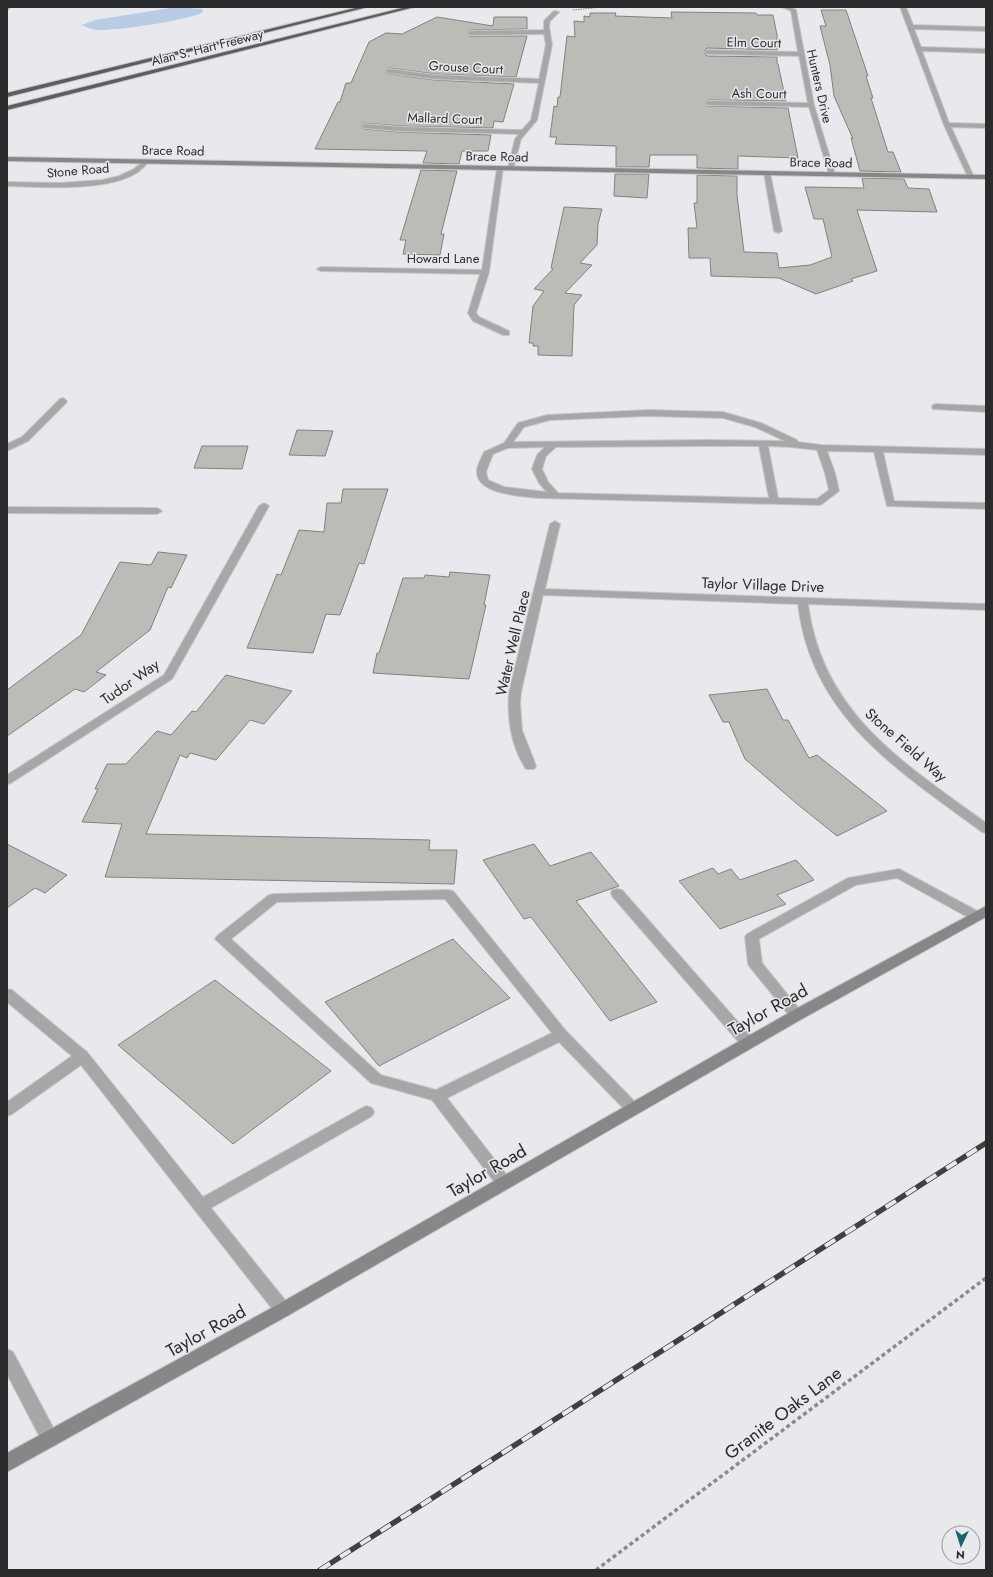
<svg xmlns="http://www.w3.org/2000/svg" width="993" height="1577" font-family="Jost,sans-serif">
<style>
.water{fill:#bacbe6}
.building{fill:#bdbbb8;stroke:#84827f}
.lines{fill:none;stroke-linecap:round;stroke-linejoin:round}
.lane-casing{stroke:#c5c7ca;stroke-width:2}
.street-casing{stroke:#c5c7ca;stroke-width:2}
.secondary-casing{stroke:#c5c7ca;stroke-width:2}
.highway-casing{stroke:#c5c7ca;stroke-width:2}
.path-far1{stroke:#8a8b8e;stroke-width:1;stroke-dasharray:1.5 1;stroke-linecap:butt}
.path{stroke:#8a8b8e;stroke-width:3.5;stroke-dasharray:4 3;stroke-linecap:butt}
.lane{fill:#a8a7a8;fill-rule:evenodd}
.street{fill:#a8a7a8;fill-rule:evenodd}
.secondary{fill:#888788;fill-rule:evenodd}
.highway{fill:#5e5c5f;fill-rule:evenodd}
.rail-casing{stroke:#3e4042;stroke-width:5.5}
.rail{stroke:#e7e9ec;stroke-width:4;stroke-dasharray:12;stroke-linecap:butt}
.labels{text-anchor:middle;stroke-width:3;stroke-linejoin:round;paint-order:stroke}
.far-street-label{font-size:13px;fill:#2a2b2d;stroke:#e7e9ec}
.street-label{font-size:15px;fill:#2a2b2d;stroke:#e7e9ec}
.near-street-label{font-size:18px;fill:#2a2b2d;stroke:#e7e9ec}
</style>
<rect width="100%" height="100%" fill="#e7e9ec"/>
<!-- water -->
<path class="water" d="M177 7 202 9 203 12C192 20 114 31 99 30 93 30 88 28 82 25L95 20Z"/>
<!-- building -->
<g class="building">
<path d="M821 10H846L868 76H866L873 98H871L888 152H893L901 172 860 171 851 138 853 139 834 96 830 65 820 26H826Z"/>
<path d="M671 12 756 13 757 15H773L777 35V50L707 48 703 52 707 56 777 57V63L778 64 786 101 708 100 704 103 708 106 788 108 798 158 738 156V169L697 168V155H650L649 167H616V146L555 144 557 137H550L554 106 557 107 558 97H560L567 36 575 37 574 21 584 22V16L590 17V13H616L615 16 672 18Z"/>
<path d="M437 17 493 26 494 17H527V29L470 30 466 33 470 36H527L516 77 435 74 389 68 385 71 389 74 435 80 514 84 503 122 494 121 493 128 400 126 364 123 360 126 364 129 400 132 491 135 488 151H462L459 164 423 163 427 151 315 149 338 102H340L346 83H351L369 42 386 33 402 34Z"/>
<path d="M421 170 457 171 441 234H444L440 255 403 254 406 240H400Z"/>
<path d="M615 174H649L647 198 614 196Z"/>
<path d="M697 175 737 176V195L744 252 777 253 779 268 810 265 832 257 823 219H814L805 187 864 188 862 178 904 179 908 188 929 189 937 212 857 210 877 271 851 279 853 281 816 294 779 278 711 276 710 258H689L688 228H697L694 203H697Z"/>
<path d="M564 207 602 209 598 224 597 245 580 263 592 265 565 293 582 295 574 305 572 356 538 355V346H533V343H529L533 306 544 291 534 289 553 269 551 268Z"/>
<path d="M297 430 333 431 325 456 289 455Z"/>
<path d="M202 446H248L242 469 194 468Z"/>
<path d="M343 489H388L364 564 359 563 340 615 326 614 313 653 247 648 277 574 281 575 299 530 324 532 327 503H341Z"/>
<path d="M158 552 187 555 171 588 168 587 150 630 96 672 106 675 84 692 75 689 7 736V690L81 635 120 562 151 565Z"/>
<path d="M450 572 490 575 484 605H486L469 679 373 673 377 653H379L403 578H424L425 575 449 577Z"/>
<path d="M226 675 292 691 264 724 250 720 216 760 190 753 187 758 180 755 146 834 430 840 429 850H457L454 884 105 877 122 824 82 822 98 789H95L107 764H126L157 731 171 735 192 711 196 712Z"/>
<path d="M767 689 783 720H788L809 758 817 755 887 811 837 836 796 803 745 759 729 722H723L709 695Z"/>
<path d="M7 844 67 875 45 893 35 888 7 908Z"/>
<path d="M534 844 550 866 591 852 619 886 576 901 657 1002 610 1021 531 917 524 919 483 860Z"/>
<path d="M796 860 814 880 777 895 786 904 720 929 679 881 713 868 718 874 731 869 740 880Z"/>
<path d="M453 939 510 998 379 1066 325 1002Z"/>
<path d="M215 980 331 1071 233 1144 118 1045Z"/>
</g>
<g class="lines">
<defs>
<g id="lane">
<path d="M7 7H11L7 10Z"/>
<path d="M900 7H906L913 25 986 27V31L914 29 921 47 986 49V53L922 51 949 123 986 124V128L951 127 974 177 973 178 968 177 944 125Z"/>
<path d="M500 166 503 168 489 272 476 313 479 317 509 331V335H503L473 321 468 313 480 274 321 271 317 269 321 267 482 270 497 168Z"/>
<path d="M63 398 67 401 66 403 28 441 7 451V444L22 437 60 399Z"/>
<path d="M936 404 986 406V412L933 409 932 407 933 405Z"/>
<path d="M648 410 723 412 761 423 797 440 798 442 821 445 986 449V455L883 452 894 501 986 503V509L887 506 874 452 827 451 835 473 839 491 822 504 819 505 539 498C523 496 477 495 477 472 476 467 482 458 484 452L504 443 518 423 547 415ZM648 416 723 418 755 427 785 441 706 440 513 442 524 427 550 420ZM706 446H759L769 498 558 493 548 482 542 469 546 456 556 447ZM768 446 791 447 817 450 825 473 829 490 817 499 778 498ZM545 447 537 455 532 469 539 483 547 492 504 487 488 480 486 472 493 454 508 448Z"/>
<path d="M899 869 981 913 983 916 981 919 976 921 971 919 897 878 856 885 759 939 762 963 804 1015 802 1019 797 1020 792 1019 750 967 748 964 745 937 747 934 848 878Z"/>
<path d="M617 889 622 890 753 1039 755 1043 753 1047 748 1048 743 1047 612 896 611 893 612 890Z"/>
<path d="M448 890 453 891 566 1031 638 1105 640 1109 638 1113 633 1115 628 1113 559 1042 447 1098 509 1178 512 1183 509 1188 504 1189 499 1188 432 1100 371 1083 215 939 217 936 269 895 274 894ZM445 899 552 1033 436 1090 381 1075 231 939 277 902Z"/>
<path d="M7 989 12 990 87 1052 203 1197 362 1108 367 1106 372 1108 374 1112 372 1116 211 1208 289 1305 291 1310 289 1315 283 1317 277 1315 81 1065 12 1114 7 1116V1102L72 1056 7 1002Z"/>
</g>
<g id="street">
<path d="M782 7H790L796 10 814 105 835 174 834 175 829 174 809 107 708 105 705 103 708 101 808 103 799 56 707 54 704 52 707 50 798 52 791 11Z"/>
<path d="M554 11 559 12 550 21 549 26 552 45 537 120 521 139 513 169 508 168 515 139 519 134 400 131 364 128 361 126 364 124 400 127 522 130 531 120 539 83 435 79 389 73 386 71 389 69 435 75 539 79 546 45 544 34 470 35 467 33 470 31 544 30V21Z"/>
<path d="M146 159 149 161C146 165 142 169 138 172 109 192 42 187 7 186V182L60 183 102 180 119 176 134 169Z"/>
<path d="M767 171 770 173 782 231 778 233 774 231 764 173Z"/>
<path d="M264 503 269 506 172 679 11 783 7 784V775L164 675 259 506Z"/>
<path d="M7 507 157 508 162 511 157 514 7 513Z"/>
<path d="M555 521 560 524 545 589 986 604V610L808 604C822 714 904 763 986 823V833L982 832C898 770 811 717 798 604L543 595 521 692 520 703 522 730 536 766 534 769H526C511 746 507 718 509 692L550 524Z"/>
<path d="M7 1349 13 1352 56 1433 59 1439 56 1445 50 1447 44 1445 7 1374Z"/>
</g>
<g id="secondary">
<path d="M7 157 986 175V179L7 161Z"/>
<path d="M986 906V917L802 1019 289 1315 7 1472V1453L277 1305 792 1011Z"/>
</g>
<g id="highway">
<path d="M359 7H368L7 97V93Z"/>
<path d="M406 7H415L7 110V106Z"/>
</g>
</defs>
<!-- lane casing -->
<use href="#lane" class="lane-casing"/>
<!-- street casing -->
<use href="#street" class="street-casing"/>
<!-- secondary casing -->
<use href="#secondary" class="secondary-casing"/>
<!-- highway casing -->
<use href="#highway" class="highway-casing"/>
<!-- path-far1 -->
<path class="path-far1" d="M573 10 602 7"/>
<!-- path -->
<path class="path" d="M596 1570 986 1278"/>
<!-- lane -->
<use href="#lane" class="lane"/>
<!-- street -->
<use href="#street" class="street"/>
<!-- secondary -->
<use href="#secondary" class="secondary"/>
<!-- highway -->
<use href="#highway" class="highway"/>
<defs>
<path id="rail" d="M320 1570 986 1143"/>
</defs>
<!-- rail casing -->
<use href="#rail" class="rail-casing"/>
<!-- rail -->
<use href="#rail" class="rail"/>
</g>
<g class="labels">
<!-- far-street labels -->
<g class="far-street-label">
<text transform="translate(754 42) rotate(1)" y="5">Elm Court</text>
<text transform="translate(207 47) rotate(-14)" y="5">Alan S. Hart Freeway</text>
<text transform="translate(466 67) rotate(3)" y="5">Grouse Court</text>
<text transform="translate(820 86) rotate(77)" y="5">Hunters Drive</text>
<text transform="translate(759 93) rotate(1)" y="5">Ash Court</text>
<text transform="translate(445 118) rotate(2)" y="5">Mallard Court</text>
<text transform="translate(173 150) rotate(1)" y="5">Brace Road</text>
<text transform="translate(497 156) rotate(1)" y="5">Brace Road</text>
<text transform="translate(821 162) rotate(1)" y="5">Brace Road</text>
<text transform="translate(78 170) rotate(-5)" y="5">Stone Road</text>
<text x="443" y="263">Howard Lane</text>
</g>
<!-- street labels -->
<g class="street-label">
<text transform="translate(763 585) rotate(2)" y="5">Taylor Village Drive</text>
<text transform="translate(513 643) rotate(-77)" y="5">Water Well Place</text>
<text transform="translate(130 682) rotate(-35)" y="5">Tudor Way</text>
<text transform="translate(906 745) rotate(41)" y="5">Stone Field Way</text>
</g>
<!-- near-street labels -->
<g class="near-street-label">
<text transform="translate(768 1010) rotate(-29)" y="6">Taylor Road</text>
<text transform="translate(487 1171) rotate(-30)" y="6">Taylor Road</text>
<text transform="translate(206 1331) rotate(-29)" y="6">Taylor Road</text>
<text transform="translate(783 1413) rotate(-37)" y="6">Granite Oaks Lane</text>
</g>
</g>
<!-- border -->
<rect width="993" height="1577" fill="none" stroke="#2a2b2d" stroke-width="16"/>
<!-- north arrow -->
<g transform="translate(961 1545) rotate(184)"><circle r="19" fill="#e7e9ec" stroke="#9b9da0"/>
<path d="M0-3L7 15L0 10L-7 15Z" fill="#19656f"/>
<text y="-6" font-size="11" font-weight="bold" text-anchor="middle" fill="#2a2b2d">N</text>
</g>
</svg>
